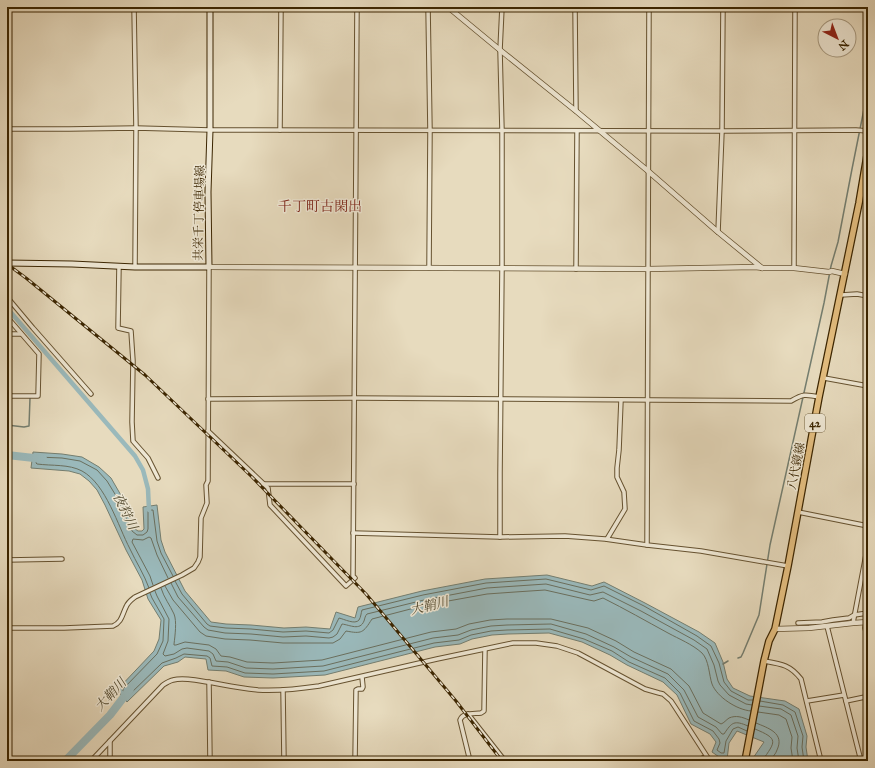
<svg xmlns="http://www.w3.org/2000/svg" width="875" height="768" font-family="'IM FELL Great Primer','Noto Serif JP',serif">
<style>
.water{fill:#9ab9bb;stroke:#747e70}
.lines{fill:none;stroke-linecap:round;stroke-linejoin:round}
.shore{stroke:#6a6f5e;stroke-width:1}
.stream{stroke:#747e70;stroke-width:1.5}
.canal{stroke:#9ab9bb;stroke-width:4.5}
.river{stroke:#9ab9bb;stroke-width:8}
.minor-casing{stroke:#665230;stroke-width:5.5}
.tertiary-casing{stroke:#665230;stroke-width:6}
.secondary-casing{stroke:#3b2500;stroke-width:7}
.primary-casing{stroke:#3b2500;stroke-width:8}
.minor{stroke:#efe8d5;stroke-width:3.5}
.tertiary{stroke:#efe8d5;stroke-width:4.5}
.secondary{stroke:#efe8d5;stroke-width:5}
.primary{stroke:#e4be7f;stroke-width:5.5}
.rail-casing{stroke:#3b2500;stroke-width:3}
.rail{stroke:#efe8d5;stroke-width:1.5;stroke-dasharray:4.5;stroke-linecap:butt}
.labels{text-anchor:middle;stroke-width:3;stroke-linejoin:round;paint-order:stroke}
.shield{fill:#efe8d5;stroke:#716040;stroke-width:1}
.shield-label{font-size:11px;font-weight:bold;fill:#3b2500}
.street-label{font-size:12px;fill:#3b2500;stroke:#efe8d5}
.water-label{font-size:13px;font-style:italic;fill:#534a2f;stroke:#efe8d5}
.quarter-label{font-size:14px;fill:#7a1f14;stroke:#efe8d5}
</style>
<rect width="100%" height="100%" fill="#e7dbbe"/>
<filter id="stains"><feTurbulence type="fractalNoise" baseFrequency=".005" numOctaves="4"/><feColorMatrix values="0 0 0 0 .2 0 0 0 0 .09 0 0 0 0 .02 0 0 0 .5 -.17"/></filter>
<radialGradient id="worn" r=".72"><stop offset=".6" stop-color="#630" stop-opacity="0"/><stop offset="1" stop-color="#630" stop-opacity=".3"/></radialGradient>
<!-- water -->
<path class="water" d="M33 452 62 454 82 457 99 467 111 478 122 497 135 529 138 531H142L144 529 143 507 157 505 161 540 165 552 185 591 211 622 226 624 251 625 284 628 306 627 330 629 336 612 355 618 358 607 422 591 485 579 547 575 592 586 604 582 645 603 699 632 715 643 723 662 727 679 733 688 750 696 785 701 799 709 807 736 806 747 808 761H751L764 742 737 731 729 743 727 760 722 759 712 752 716 742 710 734 691 724 677 695 663 682 627 665 610 655 582 642 549 633 508 634 492 635 472 639 460 644 435 647 325 675 273 678 244 677 226 671 208 670 206 659 185 657 178 662 164 666 127 702 117 690 154 651 159 639 161 620 148 599 142 580 126 550 105 505 97 490 89 481 80 474 69 471 31 468Z"/>
<g class="lines">
<!-- shore -->
<g class="shore">
<path d="M175 581 182 594 207 624 210 626 226 628 251 629 283 632 306 631 329 633 333 630 339 618C344 619 355 625 359 620 361 617 361 613 362 610L423 595 486 583 546 579 591 590 604 586 644 606 697 636 711 646 719 663 724 682 731 691 748 700H753"/>
<path d="M171 583 178 597 204 627 208 630 225 633 251 634 283 637 306 636 329 638 333 637 337 634 342 624C350 625 360 631 364 621 365 618 365 616 367 614L424 600 487 588 546 584 590 595 603 592 641 611 694 640 707 649 714 665 718 681 720 685 729 695 746 704 752 705"/>
<path d="M153 585 150 576 132 542 133 539 143 540 149 537 151 538 157 555 168 578"/>
<path d="M165 586 173 600 200 632 206 636 225 639 250 640 283 643H333L340 639 346 631C362 634 363 633 372 619L426 605 487 594 515 592 545 590 589 600 594 601 603 598C625 609 646 621 668 633 679 639 692 644 702 653 709 660 709 675 712 684 717 697 737 710 751 711"/>
<path d="M149 588C144 574 136 562 130 549 118 526 106 484 82 471 69 464 52 466 37 464L36 463 37 457 62 458 80 461 97 470 107 481 118 499 132 531 137 535H143L147 532 148 529V511L149 510H153L157 541 161 553 173 576"/>
<path d="M161 588C164 598 170 605 174 614 177 621 175 636 174 644V645H176L185 642 209 645 216 649 221 656 230 657 247 662 273 663 322 660 431 632 456 629 469 624 490 620 507 619H551L588 628 616 641 634 652 671 669 689 686 703 713 721 724C724 723 726 720 729 718 736 715 742 717 749 720"/>
<path d="M155 591 157 596 169 619 168 641 163 654 165 656 174 654 182 649 187 648 209 651 213 654 216 661 228 662 246 668 273 669 323 666 433 638 458 635 471 630 491 626 507 625 551 624 586 634 614 647 631 657 668 674 684 690 698 717 716 727 722 734H724C732 722 734 720 748 726"/>
<path d="M150 593 152 598 164 619 163 641 157 654 123 689V691L127 695H129L162 663 176 658 184 654 207 656 210 658 212 666 227 667 245 673 273 674 324 671 434 643 459 640 471 635 491 631 507 630 550 629 584 639 612 651 629 662 665 678 680 693 694 721 713 731 719 739 720 743 717 750 721 753H724L726 741 733 729 738 727 747 731"/>
<path d="M760 701 783 705 795 712 803 736 802 747 804 761"/>
<path d="M759 706 781 709 791 715 798 736 797 748 799 761"/>
<path d="M758 712 779 715 786 719 792 737 791 748 793 761"/>
<path d="M756 723C768 728 785 733 777 750 776 754 772 757 770 761"/>
<path d="M755 729C779 739 776 741 762 761"/>
</g>
<!-- stream -->
<g class="stream">
<path d="M7 425 24 427 29 426 30 398"/>
<path d="M738 658 741 657 743 653 759 615 770 545 824 303 831 266 838 242 852 169 868 89"/>
<path d="M723 664 728 661"/>
</g>
<!-- canal -->
<path class="canal" d="M7 308 135 456 143 470 148 489 149 510"/>
<!-- river -->
<g class="river">
<path d="M7 455 43 459"/>
<path d="M65 761 110 715 130 689"/>
</g>
<defs>
<g id="minor">
<path d="M134 7 136 128 135 267"/>
<path d="M428 7 430 131 429 268"/>
<path d="M575 7 576 111"/>
<path d="M7 129H69L136 128 210 130 722 131 856 130 868 131"/>
<path d="M280 130 281 7"/>
<path d="M718 232 722 131 723 7"/>
<path d="M119 266 118 328 131 331 133 361 132 422 133 441 148 458 158 478"/>
<path d="M794 268 795 7"/>
<path d="M576 269 577 131"/>
<path d="M841 295 857 294 868 296"/>
<path d="M7 297 33 328 91 394"/>
<path d="M7 317 39 354 38 396H7"/>
<path d="M7 334H21"/>
<path d="M824 378 868 386"/>
<path d="M208 399 355 398 791 401C803 394 805 394 819 397"/>
<path d="M208 431 268 488 270 505 346 586 355 578 353 576 357 7"/>
<path d="M263 484H354"/>
<path d="M798 512 868 526"/>
<path d="M353 533 500 537 565 536 605 539 647 545 701 551 788 566"/>
<path d="M500 537V473L502 268V131L500 50 502 7"/>
<path d="M607 539 625 509 624 492 617 477V468L619 450 621 400"/>
<path d="M647 545 649 7"/>
<path d="M7 560 62 559"/>
<path d="M866 622 865 628 868 639"/>
<path d="M798 623 822 622 833 620 849 618 854 615 868 613"/>
<path d="M853 623 868 544"/>
<path d="M827 626 861 761"/>
<path d="M7 628H64L113 626C122 622 122 615 126 607 128 602 131 600 135 597L182 575 194 568 198 562 200 557 201 518 207 503 206 485 208 481 209 267"/>
<path d="M764 661C782 664 790 665 801 679L821 761"/>
<path d="M209 682 210 761"/>
<path d="M283 690 284 761"/>
<path d="M807 701 844 695"/>
<path d="M846 701 865 697"/>
<path d="M468 714 505 761"/>
<path d="M110 741V761"/>
<path d="M703 758 707 761"/>
<path d="M91 761 163 685C166 683 169 681 173 680 180 678 188 679 195 680 216 683 237 688 258 690 279 691 299 689 319 686L437 659 513 643H536L557 646 578 653 645 689 659 693 663 694 671 701 675 707 708 758 711 761"/>
<path d="M355 761 356 690 358 689H362L363 687 362 677"/>
<path d="M470 761 460 720C463 712 474 714 481 713L484 711 485 649"/>
</g>
<g id="tertiary">
<path d="M448 7 500 50 576 111 648 171 718 232 762 268"/>
<path d="M209 267 647 269 755 267 763 268H794L829 272 832 271 845 274"/>
<path d="M775 629 809 628 853 623 868 622"/>
</g>
<path id="secondary" d="M7 263 72 264 135 267H209L208 192 210 130V7"/>
<path id="primary" d="M745 761 764 661 769 641 775 629 788 566 819 397 859 203 868 150"/>
</defs>
<!-- minor casing -->
<use href="#minor" class="minor-casing"/>
<!-- tertiary casing -->
<use href="#tertiary" class="tertiary-casing"/>
<!-- secondary casing -->
<use href="#secondary" class="secondary-casing"/>
<!-- primary casing -->
<use href="#primary" class="primary-casing"/>
<!-- minor -->
<use href="#minor" class="minor"/>
<!-- tertiary -->
<use href="#tertiary" class="tertiary"/>
<!-- secondary -->
<use href="#secondary" class="secondary"/>
<!-- primary -->
<use href="#primary" class="primary"/>
<defs>
<path id="rail" d="M7 264 26 278 145 375 252 477 366 594 456 701 502 761"/>
</defs>
<!-- rail casing -->
<use href="#rail" class="rail-casing"/>
<!-- rail -->
<use href="#rail" class="rail"/>
</g>
<g class="labels">
<!-- shield labels -->
<rect class="shield" x="805" y="414" width="20" height="18" rx="3"/>
<g class="shield-label">
<text x="815" y="427">42</text>
</g>
<!-- street labels -->
<g class="street-label">
<text transform="translate(199 213) rotate(-89)" y="4">共栄千丁停車場線</text>
<text transform="translate(796 466) rotate(-79)" y="4">八代鏡線</text>
</g>
<!-- water labels -->
<g class="water-label">
<text transform="translate(126 511) rotate(64)" y="5">夜狩川</text>
<text transform="translate(429 605) rotate(-14)" y="5">大鞘川</text>
<text transform="translate(110 694) rotate(-47)" y="5">大鞘川</text>
</g>
<!-- quarter labels -->
<g class="quarter-label">
<text x="320" y="211">千丁町古閑出</text>
</g>
</g>
<!-- margin -->
<rect width="875" height="768" fill="none" stroke="#e7dbbe" stroke-width="24"/>
<rect x="8" y="8" width="859" height="752" fill="none" stroke="#3b2500" stroke-width="2"/>
<rect x="12" y="12" width="851" height="744" fill="none" stroke="#3b2500"/>
<!-- north arrow -->
<g transform="translate(837 38) rotate(138)"><circle r="19" fill="#efe8d5" stroke="#a79a80"/>
<path d="M0-3L7 15L0 10L-7 15Z" fill="#8f2418"/>
<text y="-6" font-size="11" font-weight="bold" text-anchor="middle" fill="#3b2500">N</text>
</g>
<rect width="100%" height="100%" filter="url(#stains)"/>
<rect width="100%" height="100%" fill="url(#worn)"/>
</svg>
